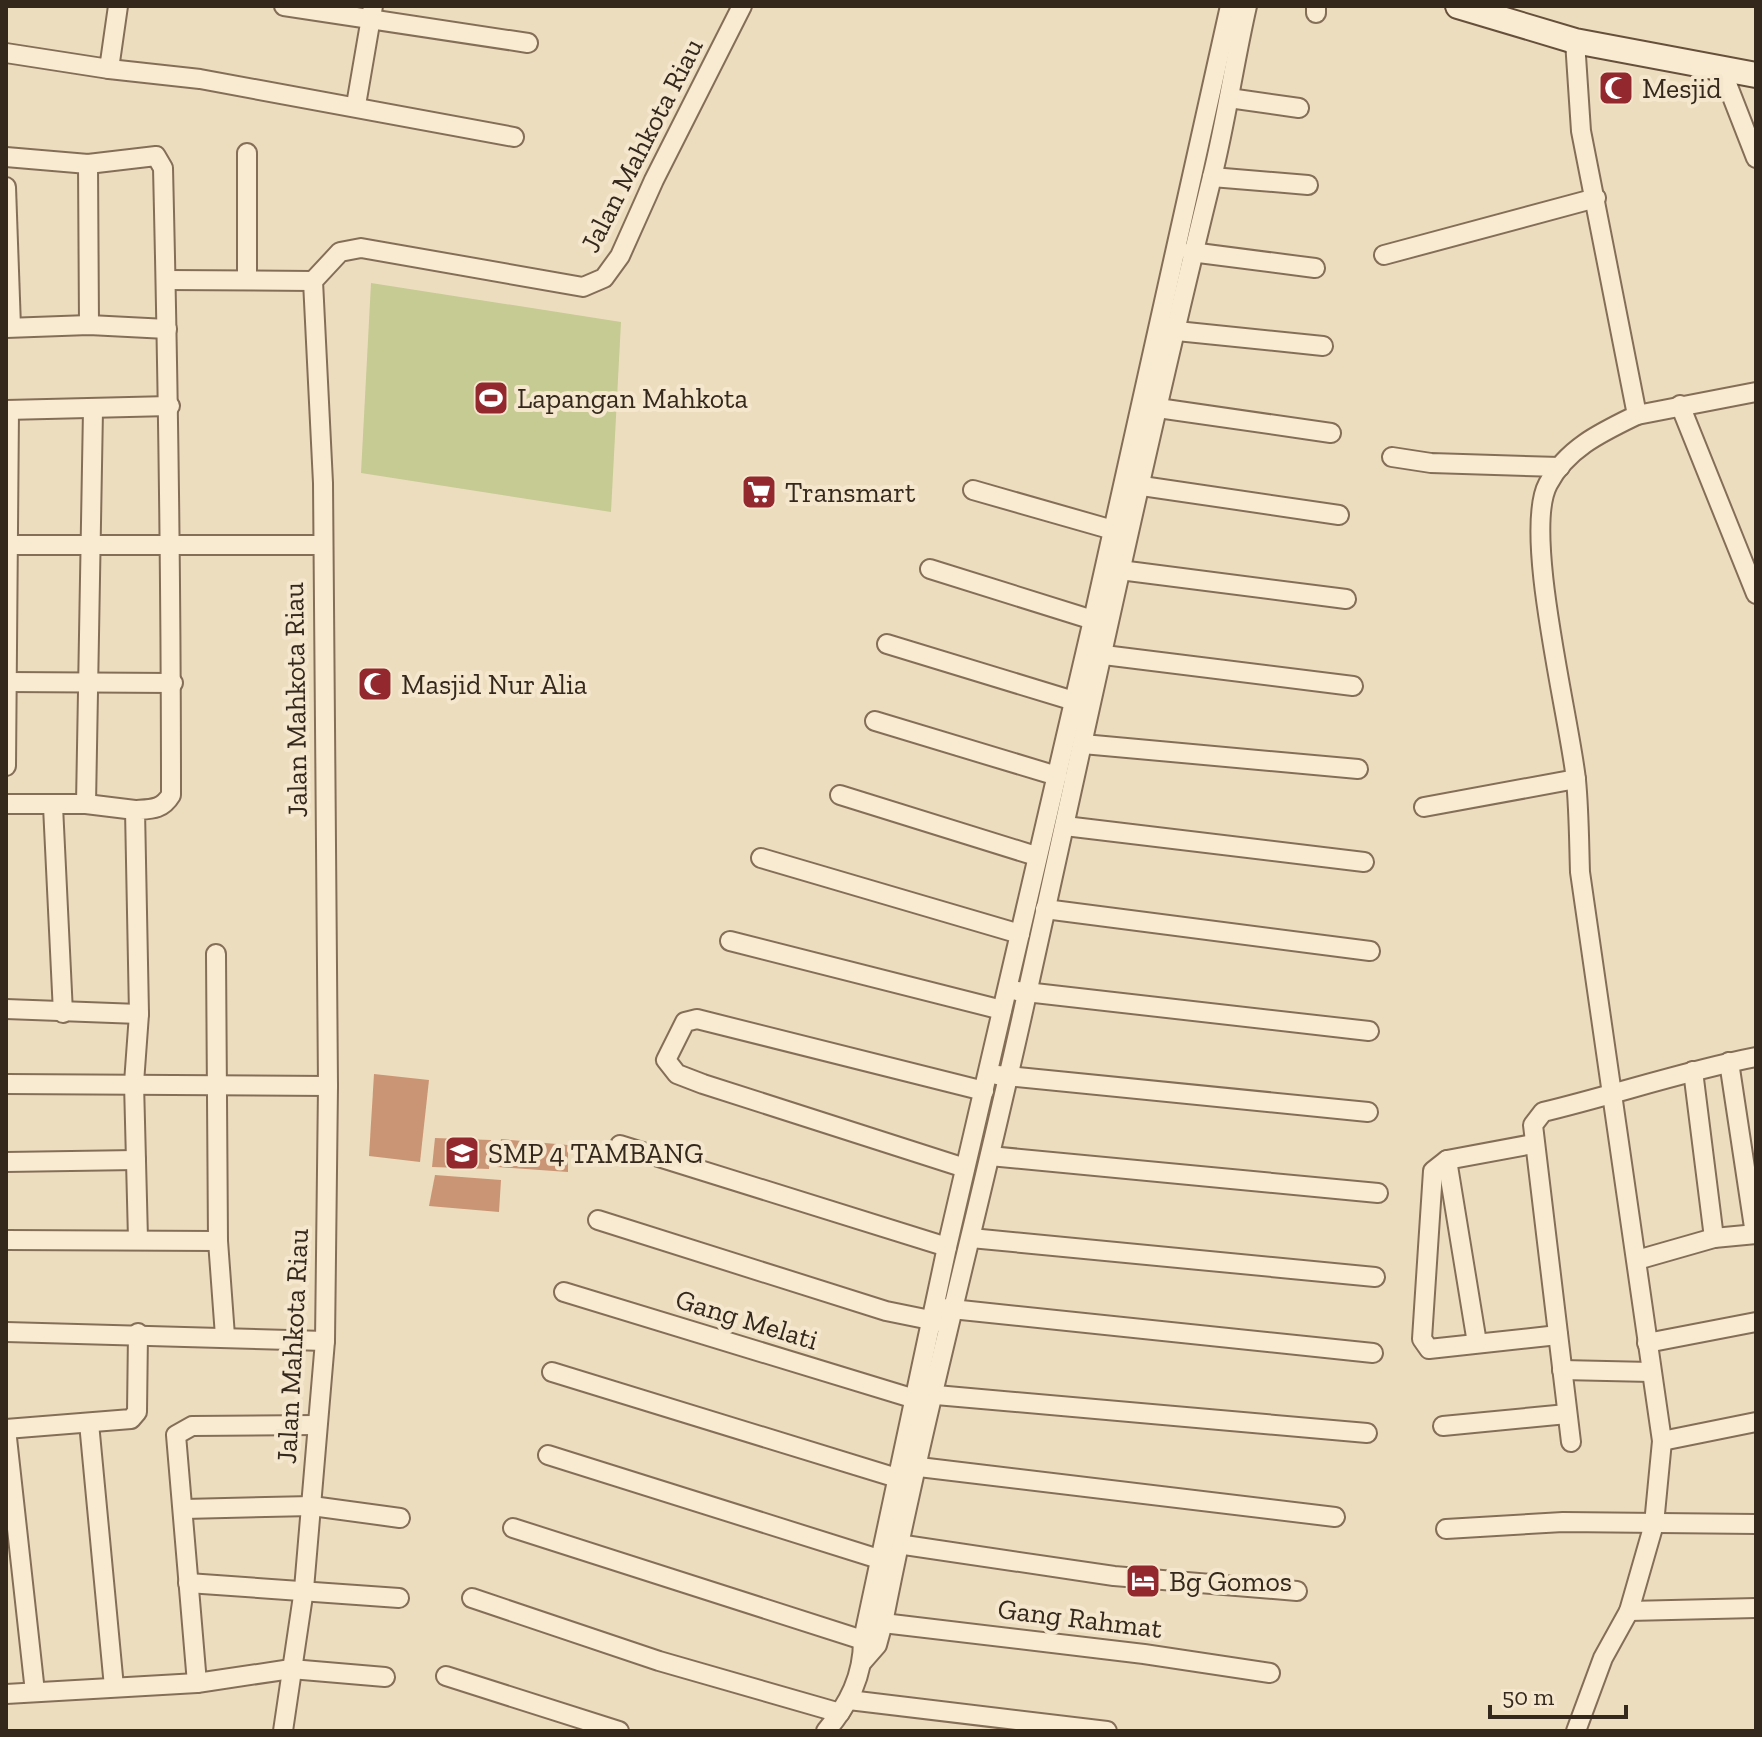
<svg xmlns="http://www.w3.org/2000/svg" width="1762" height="1737" font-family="'Zilla Slab',serif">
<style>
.green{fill:#c6ca93}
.building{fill:#ca9575}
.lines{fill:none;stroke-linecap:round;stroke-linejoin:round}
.minor-casing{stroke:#856e58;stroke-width:22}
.secondary-casing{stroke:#664f3b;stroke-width:28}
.minor{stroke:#f8ebd2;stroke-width:18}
.secondary{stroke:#f8ebd2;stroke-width:24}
.labels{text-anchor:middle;stroke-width:8;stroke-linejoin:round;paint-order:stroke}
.poi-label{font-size:28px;fill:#34271c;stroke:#f4e7ce;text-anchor:start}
.street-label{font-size:28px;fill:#34271c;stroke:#f4e7ce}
</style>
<rect width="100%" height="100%" fill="#edddbf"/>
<!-- green -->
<path class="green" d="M371 283 621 322 611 512 361 473Z"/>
<!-- building -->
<g class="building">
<path d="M374 1074 429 1080 420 1162 369 1156Z"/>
<path d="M435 1138 491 1140 489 1169 432 1167Z"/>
<path d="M501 1139 568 1145V1172L497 1167Z"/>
<path d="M435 1175 501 1180 499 1212 429 1206Z"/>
</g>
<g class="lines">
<defs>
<g id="minor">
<path d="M284 6 528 43"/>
<path d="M1316 13V6"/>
<path d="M1575 41 1581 131 1637 415C1602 432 1567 448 1548 484 1522 532 1570 720 1576 780 1579 811 1579 841 1580 872L1662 1441 1654 1524 1629 1611 1603 1658 1576 1731"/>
<path d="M6 53 109 69 118 6"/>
<path d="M109 69 200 79 514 137"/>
<path d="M1722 71 1756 158"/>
<path d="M1229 98 1299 108"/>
<path d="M356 105 373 6"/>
<path d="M247 153V278"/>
<path d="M6 157 88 164 156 156 163 168C168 377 171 586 171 795 162 810 151 809 135 810L139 1014 134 1083 138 1239"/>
<path d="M88 164 89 325"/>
<path d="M1212 177 1308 185"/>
<path d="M6 187 11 327"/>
<path d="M1191 252 1315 268"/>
<path d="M1384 255 1596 198"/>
<path d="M166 280 313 281"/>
<path d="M6 328 89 325 167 329"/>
<path d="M1167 330 1323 346"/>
<path d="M1680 405 1756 594"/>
<path d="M1158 408 1331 433"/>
<path d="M6 410 170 406"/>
<path d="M1637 415 1756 392"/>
<path d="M1392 457 1431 463 1560 467"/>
<path d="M1142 486 1339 515"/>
<path d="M973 490 1120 532"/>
<path d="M6 545H321"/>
<path d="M930 569 1093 620"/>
<path d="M1120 570 1346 599"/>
<path d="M887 644 1074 701"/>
<path d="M1104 655 1353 686"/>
<path d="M6 682 173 683"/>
<path d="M875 721 1057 776"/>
<path d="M1083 744 1358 769"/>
<path d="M6 766 9 410"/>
<path d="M840 795 1036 856"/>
<path d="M6 804H86L135 810"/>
<path d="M86 804 93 410"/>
<path d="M53 806 63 1013"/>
<path d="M1424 807 1576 779"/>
<path d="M1065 826 1364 862"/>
<path d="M761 858 1020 934"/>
<path d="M1045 909 1370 951"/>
<path d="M730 941 1002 1010"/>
<path d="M1017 991 1369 1031"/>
<path d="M6 1009 139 1014"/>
<path d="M1729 1062 1755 1234"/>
<path d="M1693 1071 1714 1238"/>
<path d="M997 1075 1368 1112"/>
<path d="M6 1084 328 1086"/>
<path d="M1533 1144 1447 1160 1433 1171 1422 1339 1429 1349 1558 1335"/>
<path d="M620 1145 947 1247"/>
<path d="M990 1156 1378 1193"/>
<path d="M1447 1160 1477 1343"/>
<path d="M6 1162 136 1160"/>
<path d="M965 1168 703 1084 677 1074 666 1060 685 1022 697 1019 984 1091"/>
<path d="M598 1220 886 1311 945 1323"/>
<path d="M971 1238 1375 1277"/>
<path d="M6 1240 218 1241 216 954"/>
<path d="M218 1241 225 1336"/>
<path d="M1637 1260 1714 1238 1756 1234"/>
<path d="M564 1292 915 1399"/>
<path d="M942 1308 1373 1353"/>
<path d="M6 1332 325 1341"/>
<path d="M1647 1343 1756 1322"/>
<path d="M1562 1370 1651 1372"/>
<path d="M552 1372 897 1478"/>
<path d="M936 1395 1367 1433"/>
<path d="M89 1423 114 1687"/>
<path d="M1443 1426 1567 1414"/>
<path d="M6 1429 35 1692"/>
<path d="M6 1429 131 1419 137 1412 138 1333"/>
<path d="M1662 1441 1756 1422"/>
<path d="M1571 1442 1533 1125 1543 1112C1614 1095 1684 1071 1756 1057"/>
<path d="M548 1455 882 1560"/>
<path d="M919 1467 1335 1517"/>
<path d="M184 1509 312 1506 400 1518"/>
<path d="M513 1528 872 1643"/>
<path d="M1446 1529 1563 1522 1756 1524"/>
<path d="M891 1543 1114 1576 1297 1591"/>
<path d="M188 1583 399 1598"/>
<path d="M472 1598 659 1661 840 1713"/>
<path d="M1629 1611 1756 1608"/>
<path d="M883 1623 1144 1654 1270 1673"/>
<path d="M863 1661 877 1645 883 1623C924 1413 980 1207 1026 998 1087 724 1145 449 1212 177 1226 121 1234 63 1247 6"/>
<path d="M446 1676 619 1731"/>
<path d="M197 1683 176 1435 192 1426 317 1425"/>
<path d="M6 1694 197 1683 291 1669 385 1677"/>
<path d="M849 1700 1107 1731"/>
<path d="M283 1731 304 1589 325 1341 328 1086 323 483 313 281 340 252 361 248 583 287 604 278 620 256 654 180 742 6"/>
<path d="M826 1731C849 1704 863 1676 863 1640L947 1247 1093 620 1230 6"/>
</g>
<path id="secondary" d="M1458 6 1575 41 1756 75"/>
</defs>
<!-- minor casing -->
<use href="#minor" class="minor-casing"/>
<!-- secondary casing -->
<use href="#secondary" class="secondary-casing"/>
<!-- minor -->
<use href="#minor" class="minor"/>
<!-- secondary -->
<use href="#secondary" class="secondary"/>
</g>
<!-- icons -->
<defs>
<symbol id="mosque-square" viewBox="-11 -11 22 22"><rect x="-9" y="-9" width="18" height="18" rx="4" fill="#93292f" stroke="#f4e7ce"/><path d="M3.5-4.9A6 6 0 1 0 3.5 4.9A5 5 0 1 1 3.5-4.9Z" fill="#fff"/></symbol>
<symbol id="stadium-square" viewBox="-11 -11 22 22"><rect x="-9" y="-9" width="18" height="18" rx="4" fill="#93292f" stroke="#f4e7ce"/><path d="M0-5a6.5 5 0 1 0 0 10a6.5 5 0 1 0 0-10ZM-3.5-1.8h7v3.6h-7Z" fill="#fff"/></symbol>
<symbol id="supermarket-square" viewBox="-11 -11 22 22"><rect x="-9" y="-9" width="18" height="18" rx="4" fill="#93292f" stroke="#f4e7ce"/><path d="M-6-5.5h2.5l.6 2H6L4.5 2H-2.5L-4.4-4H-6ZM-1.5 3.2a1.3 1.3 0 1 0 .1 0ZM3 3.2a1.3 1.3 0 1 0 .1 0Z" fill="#fff"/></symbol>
<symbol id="school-square" viewBox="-11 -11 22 22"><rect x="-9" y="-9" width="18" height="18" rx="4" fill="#93292f" stroke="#f4e7ce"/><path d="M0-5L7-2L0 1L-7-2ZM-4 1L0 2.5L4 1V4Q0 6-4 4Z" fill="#fff"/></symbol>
<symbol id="hotel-square" viewBox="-11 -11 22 22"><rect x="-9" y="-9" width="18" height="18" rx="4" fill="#93292f" stroke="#f4e7ce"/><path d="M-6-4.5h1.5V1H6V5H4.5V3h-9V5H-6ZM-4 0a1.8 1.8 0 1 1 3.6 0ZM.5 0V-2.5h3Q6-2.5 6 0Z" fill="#fff"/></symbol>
</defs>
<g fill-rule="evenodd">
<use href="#mosque-square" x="1596" y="68" width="40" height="40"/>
<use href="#stadium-square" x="471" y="378" width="40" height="40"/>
<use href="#supermarket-square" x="739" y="472" width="40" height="40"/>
<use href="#mosque-square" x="355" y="664" width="40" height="40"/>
<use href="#school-square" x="442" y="1133" width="40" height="40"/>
<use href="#hotel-square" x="1123" y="1561" width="40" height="40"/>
</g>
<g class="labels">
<!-- poi labels -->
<g class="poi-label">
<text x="1642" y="98">Mesjid</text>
<text x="517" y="408">Lapangan Mahkota</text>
<text x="785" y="502">Transmart</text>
<text x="401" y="694">Masjid Nur Alia</text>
<text x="488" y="1163">SMP 4 TAMBANG</text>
<text x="1169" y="1591">Bg Gomos</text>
</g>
<!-- street labels -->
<g class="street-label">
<text transform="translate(641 145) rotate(-63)" y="10">Jalan Mahkota Riau</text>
<text transform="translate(295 700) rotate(-91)" y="10">Jalan Mahkota Riau</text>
<text transform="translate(747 1319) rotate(17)" y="10">Gang Melati</text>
<text transform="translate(292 1346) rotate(-87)" y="10">Jalan Mahkota Riau</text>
<text transform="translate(1080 1618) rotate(7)" y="10">Gang Rahmat</text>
</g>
</g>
<!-- border -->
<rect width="1762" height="1737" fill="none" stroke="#34271c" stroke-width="16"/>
<!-- scale -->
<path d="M1490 1705v12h136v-12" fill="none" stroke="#34271c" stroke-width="4"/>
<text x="1502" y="1705" font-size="24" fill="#34271c" stroke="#f4e7ce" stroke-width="6" paint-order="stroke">50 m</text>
</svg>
